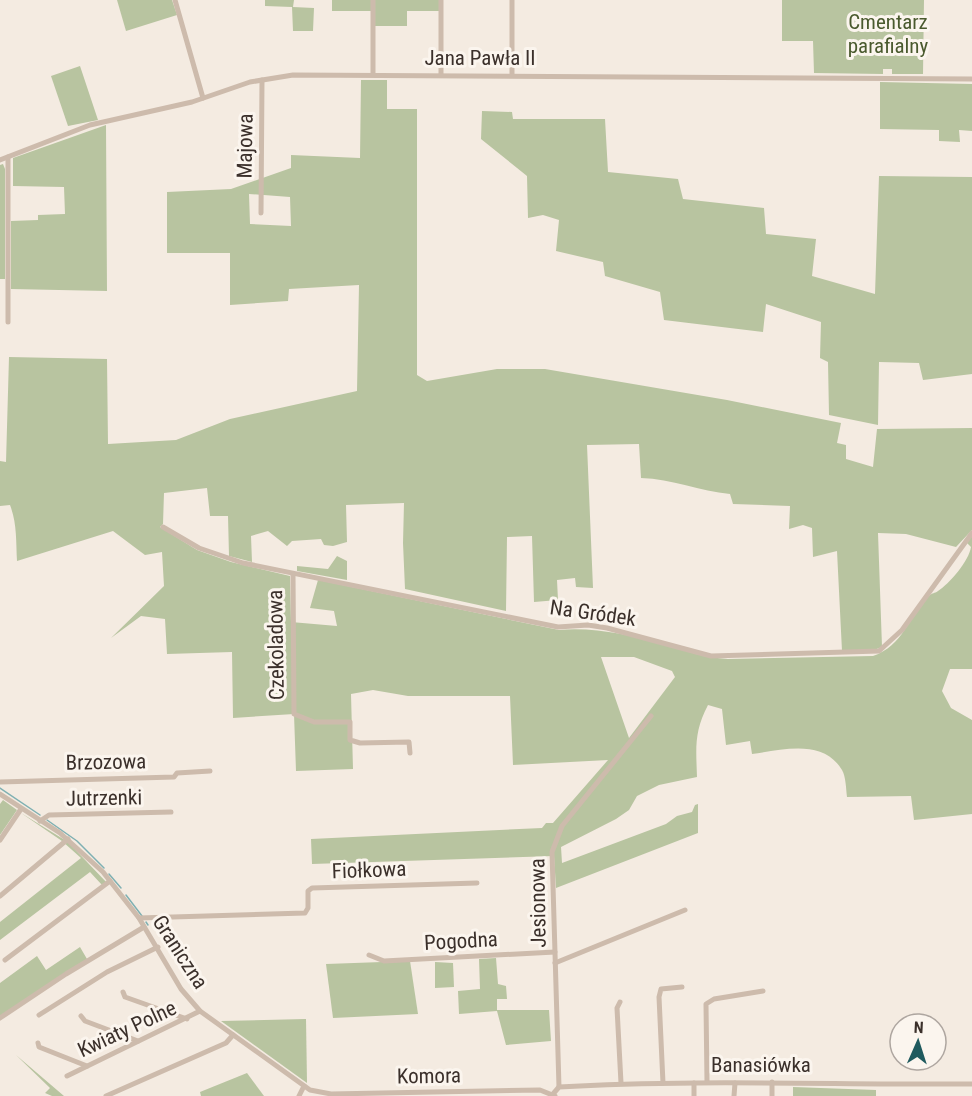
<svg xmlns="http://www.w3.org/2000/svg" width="972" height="1096" font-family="'Roboto Condensed',sans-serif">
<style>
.green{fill:#b8c4a0;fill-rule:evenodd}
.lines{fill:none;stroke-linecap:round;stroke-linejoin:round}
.stream{stroke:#7fb0b2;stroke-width:1.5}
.minor{stroke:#cdbbac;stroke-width:5}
.labels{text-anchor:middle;stroke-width:6;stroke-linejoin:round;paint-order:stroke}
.park-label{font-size:21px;fill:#4a5a2e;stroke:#fbf5ee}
.street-label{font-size:21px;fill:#3b302b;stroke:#fbf5ee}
</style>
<rect width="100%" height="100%" fill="#f4ebe1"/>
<!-- green -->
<g class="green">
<path d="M117 0H172L177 15 126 31Z"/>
<path d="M265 0H294L293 7 314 8 313 31H293L292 7 265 6Z"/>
<rect x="332" y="0" width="39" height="11"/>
<path d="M375 0H439V11H407V26H375Z"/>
<path d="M782 0H924L923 74H892V69H883V74L814 73 813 41H782Z"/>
<path d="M80 66 98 120 68 126 51 76Z"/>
<path d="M361 80H387V109H417V375L427 381 497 369H545L727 400 841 423 837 443 846 445V459L873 467 877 429 972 428V530L956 547 906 534 878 533 882 647 874 650 842 651 837 551 813 557 812 528 803 525 789 529 790 506 733 504 730 494C700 491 672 479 641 478L639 444 587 445 593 588 576 587 575 578 557 580 558 600 534 602 532 536 507 537 506 611 405 589 403 543 404 503 346 505 347 542 333 546 324 545 321 539 292 541 287 546 268 531 251 536 252 562 229 556 228 516H210L207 488 164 493 163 524 160 527 197 550 231 562 290 576 291 622 337 626 334 611 310 608 318 580 559 630C595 627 630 635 665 645 687 651 705 658 728 659L873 656C903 646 909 616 929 596 933 592 934 594 938 591 949 584 969 561 971 547L967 543 972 535V669H950L942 691 951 708 972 720V814L914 820 911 796 847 797C846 789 846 777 842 770 823 738 782 750 752 754L750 741 726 745 722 709 708 705C694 732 696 747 697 777L659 785 637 796 629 810 616 819 561 847 562 863 666 824 677 816 692 812 695 805 698 804V833L556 888 554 856 312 864 311 839 542 828 546 823H553L608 760 513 765 510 696H408L373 690 351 694 353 769 296 771 294 714 233 718 232 652 167 654 165 619 141 616 111 638 164 586 162 552 145 555 113 531 17 561C16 541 17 523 10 505L0 506V461L6 462 9 357 107 359 108 444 176 440 230 419 357 391 359 285 289 289 288 301 230 305V253H167V192L231 189 291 168V155L360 158ZM249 194 290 197 291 226 250 224ZM601 657H634L672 671 675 677 629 738Z"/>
<path d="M880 82 972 84V131L959 130 960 142 939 141V130L880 129Z"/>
<path d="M482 111 512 112 513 119H605L608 172 678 179 683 199 764 208 766 234 816 239 812 276 875 294 879 176 972 177V374L923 380 919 363 879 362 878 425 829 415 828 362 820 358 821 322 766 304 763 332 664 320 660 292 605 276 603 262 556 251 559 220 543 215 528 218 527 176 481 139Z"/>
<path d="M106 125 107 291 11 289V221L38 220V215L65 214 64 187 13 186V158Z"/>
<path d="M3 164 5 169V279H0V165Z"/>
<path d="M337 556 347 561V580L297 571V566L328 569Z"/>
<path d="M3 800 17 810 0 835V804Z"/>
<path d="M21 813 68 842 108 884 102 885 90 872 0 940V922L81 858 62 841Z"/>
<path d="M80 947 87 959 0 1017V983L37 956 46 970Z"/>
<path d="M496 958 498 984 506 986 507 999H497V1010H549L551 1041 506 1045 497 1011 459 1014 458 991 480 989 479 959Z"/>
<path d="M410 961 418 1014 333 1018 326 964Z"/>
<path d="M435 962 453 963 454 987 435 988Z"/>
<path d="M306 1019 307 1083 221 1021 305 1019Z"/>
<path d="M16 1055 64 1096H52L45 1093 50 1088Z"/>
<path d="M247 1073 264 1096H201L200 1092Z"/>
<path d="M793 1087 876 1090V1096H793Z"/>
</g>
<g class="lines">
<!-- stream -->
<g class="stream">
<path d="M0 788 40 815"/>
<path d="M47 820 77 841 104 868"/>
<path d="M109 874 121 888"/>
<path d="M126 895 142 916"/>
<path d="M146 922 148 925"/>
</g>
<!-- minor -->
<g class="minor">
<path d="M175 0 203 98"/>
<path d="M441 0V74"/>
<path d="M373 74V0"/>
<path d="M512 74V0"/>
<path d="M8 157V322"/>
<path d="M0 160 90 125 192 102 250 82 293 75 972 79"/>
<path d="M261 213 262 80"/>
<path d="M163 527 199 548 243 563 558 627 588 625 607 628 711 656 879 651 902 630 972 533"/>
<path d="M293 574 294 714 314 722H350V740L360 743 409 742 410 753"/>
<path d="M0 782 174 777 177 773 210 771"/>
<path d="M0 794 60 833 103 872 139 918 181 989 200 1011 310 1090 331 1094 540 1090 555 1096"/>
<path d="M40 821 49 815 171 812"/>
<path d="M0 840 21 809"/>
<path d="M0 896 68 839"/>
<path d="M139 918 305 913 308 908V891L312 888 477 883"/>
<path d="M369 955 384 961 555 952"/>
<path d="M5 960 110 881"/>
<path d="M555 963 685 910"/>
<path d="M123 992 125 997 187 1019"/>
<path d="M620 1002 617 1008 621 1083"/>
<path d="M39 1015 107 972 158 947"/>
<path d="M81 1016 85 1021 138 1041"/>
<path d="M0 1018 66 974 144 927"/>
<path d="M38 1043 39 1047 87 1066"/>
<path d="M67 1076 200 1011"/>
<path d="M707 1082 706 1004 714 999 763 991"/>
<path d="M663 1083 659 997 661 989 682 987"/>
<path d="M559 1087 552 852 562 826 651 716"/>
<path d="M553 1094 559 1087C697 1079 834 1085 972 1084"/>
<path d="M106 1096 226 1043 233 1035"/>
<path d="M299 1096 304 1086"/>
<path d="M694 1096V1083"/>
<path d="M734 1096 735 1083"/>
<path d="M772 1096V1082"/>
</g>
</g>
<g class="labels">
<!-- park labels -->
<g class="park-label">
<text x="888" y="29">Cmentarz<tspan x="888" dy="24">parafialny</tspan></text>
</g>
<!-- street labels -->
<g class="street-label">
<text x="480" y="65">Jana Pawła II</text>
<text transform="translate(245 146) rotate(-89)" y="7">Majowa</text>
<text transform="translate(593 613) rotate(8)" y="7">Na Gródek</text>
<text transform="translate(276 645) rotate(-91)" y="7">Czekoladowa</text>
<text transform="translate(106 762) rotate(-1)" y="7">Brzozowa</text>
<text transform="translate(104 798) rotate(-1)" y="7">Jutrzenki</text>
<text transform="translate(369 870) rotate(-2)" y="7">Fiołkowa</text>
<text transform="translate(538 903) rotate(-91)" y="7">Jesionowa</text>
<text transform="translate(461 941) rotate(-3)" y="7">Pogodna</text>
<text transform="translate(180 952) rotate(57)" y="7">Graniczna</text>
<text transform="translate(127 1029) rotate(-25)" y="7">Kwiaty Polne</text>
<text x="761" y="1072">Banasiówka</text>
<text transform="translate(429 1076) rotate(-1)" y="7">Komora</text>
</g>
</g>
<!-- north arrow -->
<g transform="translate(918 1042) rotate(3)"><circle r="28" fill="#fbf5ee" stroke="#aea6a0" stroke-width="1.5"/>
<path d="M0-4.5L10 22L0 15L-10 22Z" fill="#1f5a5e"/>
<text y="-9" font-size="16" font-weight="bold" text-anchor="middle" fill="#3b302b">N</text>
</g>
</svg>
